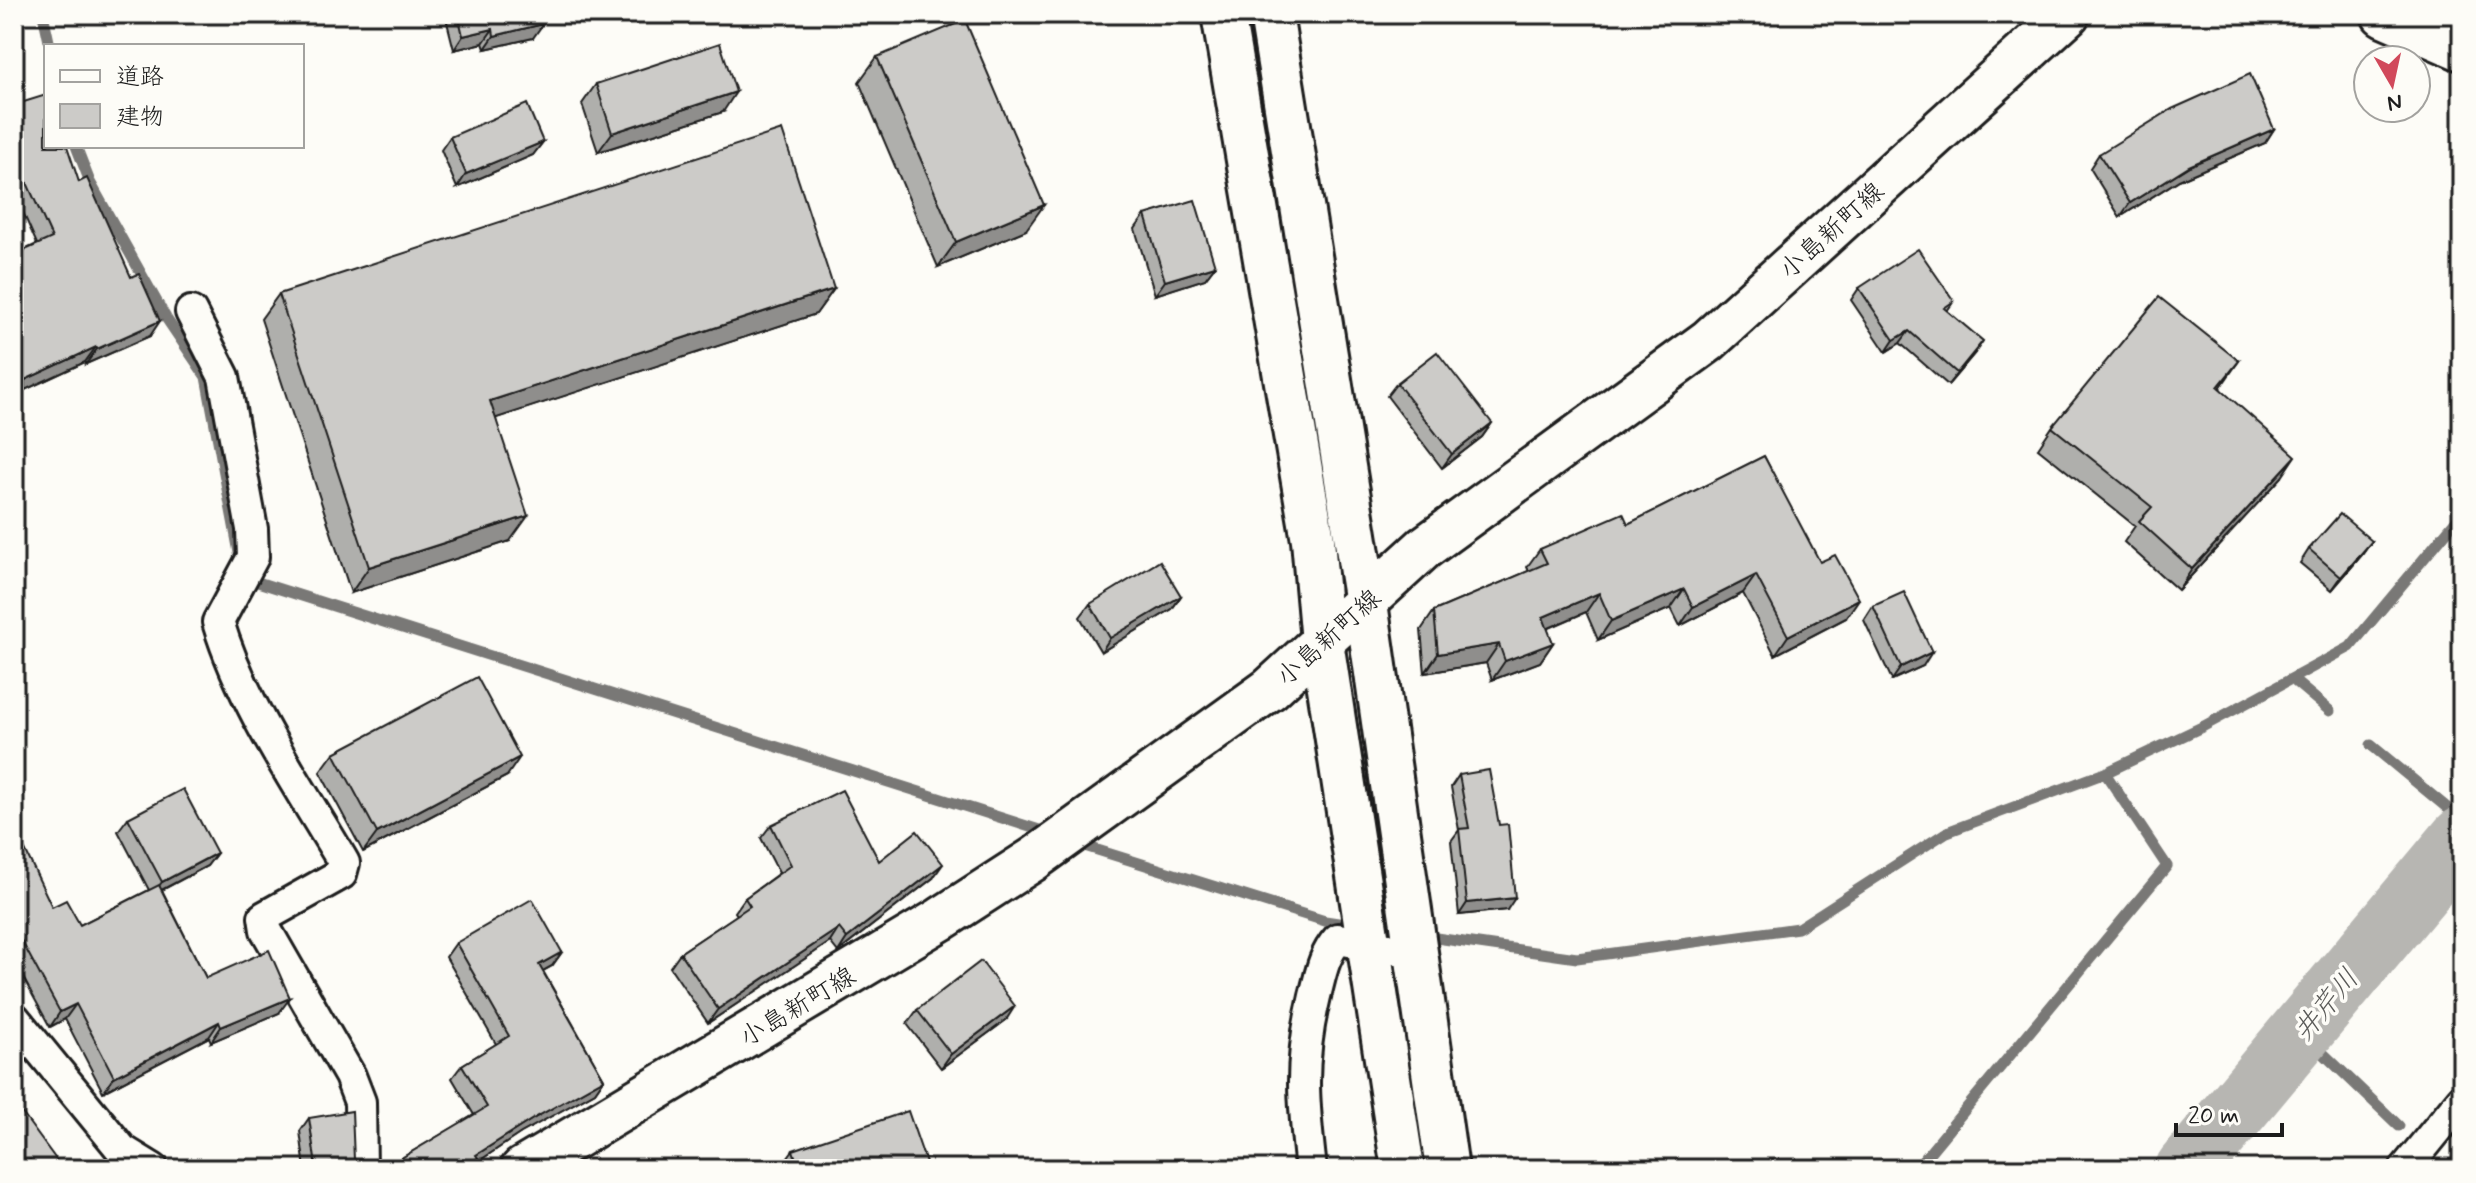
<svg xmlns="http://www.w3.org/2000/svg" width="2476" height="1183" font-family="Mynerve,'Klee One',sans-serif">
<style>
.lines{fill:none;stroke-linecap:round;stroke-linejoin:round}
.stream{stroke:#797876;stroke-width:11}
.river{stroke:#b7b6b2;stroke-width:64}
.street-casing{stroke:#1c1c1c;stroke-width:36}
.secondary-casing{stroke:#1c1c1c;stroke-width:48}
.highway-casing{stroke:#1c1c1c;stroke-width:50}
.street{stroke:#fdfcf7;stroke-width:30}
.secondary{stroke:#fdfcf7;stroke-width:42}
.highway{stroke:#fdfcf7;stroke-width:44}
.wall{fill:#afafac;stroke:#1c1c1c;stroke-width:2}
.shaded-wall{fill:#8f8e8c;stroke:#1c1c1c;stroke-width:2}
.building{fill:#cccbc8;stroke:#1c1c1c;stroke-width:2}
.labels{text-anchor:middle;stroke-width:7;stroke-linejoin:round;paint-order:stroke}
.street-label{font-size:26px;fill:#1c1c1c;stroke:#fdfcf7}
.water-label{font-size:28px;font-style:italic;fill:#5a5a58;stroke:#fdfcf7}
</style>
<rect width="100%" height="100%" fill="#fdfcf7"/>
<filter id="ink" filterUnits="userSpaceOnUse"><feTurbulence type="fractalNoise" baseFrequency=".0125" numOctaves="2"/><feDisplacementMap in="SourceGraphic" scale="16" xChannelSelector="R" yChannelSelector="G"/><feConvolveMatrix kernelMatrix="1 2 1 2 8 2 1 2 1" color-interpolation-filters="sRGB"/></filter>
<g filter="url(#ink)">
<g class="lines">
<!-- stream -->
<g class="stream">
<path d="M43 14 50 46"/>
<path d="M76 146 90 182 166 318 206 377 240 558"/>
<path d="M245 578 1052 834"/>
<path d="M2292 679 2330 711"/>
<path d="M2371 745 2462 820"/>
<path d="M1075 843 1325 921 1358 926"/>
<path d="M1422 936 1577 958 1798 928 1947 832 2105 773 2204 726 2350 647 2462 513"/>
<path d="M2301 1032 2399 1126"/>
<path d="M1916 1169 2167 866 2105 773"/>
</g>
<!-- river -->
<path class="river" d="M2187 1169 2462 839"/>
<defs>
<g id="street">
<path d="M191 312 224 377 252 529 253 557 218 622C244 708 299 786 344 863L341 874 264 917 266 930 350 1076 360 1102 361 1169"/>
<path d="M14 1018 122 1150 153 1169"/>
<path d="M1311 1169C1303 1101 1299 1063 1315 996 1321 974 1323 956 1338 939L1416 953"/>
<path d="M2405 1169 2462 1099"/>
</g>
<g id="secondary">
<path d="M1223 14 1313 540 1322 642 1403 1169"/>
<path d="M1271 14 1366 603 1447 1169"/>
<path d="M522 1169 941 919 1034 859 1270 689 1424 548 1708 341 2068 14"/>
</g>
<path id="highway" d="M2384 14 2462 48"/>
</defs>
<!-- street casing -->
<use href="#street" class="street-casing"/>
<!-- secondary casing -->
<use href="#secondary" class="secondary-casing"/>
<!-- highway casing -->
<use href="#highway" class="highway-casing"/>
<!-- street -->
<use href="#street" class="street"/>
<!-- secondary -->
<use href="#secondary" class="secondary"/>
<!-- highway -->
<use href="#highway" class="highway"/>
</g>
<!-- wall -->
<g class="wall">
<path d="M445 14H540L533 38 485 49 483 43 454 50Z"/>
<path d="M877 57 1026 230 938 267 859 82Z"/>
<path d="M596 84 723 112 598 152 582 104Z"/>
<path d="M14 105 79 182 150 336 86 364 85 362 14 395V255L37 244 14 192Z"/>
<path d="M2274 129 2265 143 2179 180 2120 217 2090 168 2099 154Z"/>
<path d="M450 137 543 142 533 155 457 188 441 150Z"/>
<path d="M1145 215 1215 266 1205 279 1155 295 1135 229Z"/>
<path d="M1859 288 1954 301 1947 311 1975 353 1948 385 1900 343 1886 352 1851 300Z"/>
<path d="M834 289 816 314 496 418 510 541 351 593 261 319 279 294Z"/>
<path d="M2239 361 2220 388 2282 477 2178 590 2124 542 2135 526 2038 448 2052 427Z"/>
<path d="M1397 383 1492 423 1482 437 1442 468 1387 396Z"/>
<path d="M1764 456 1846 618 1775 655 1743 593 1680 626 1671 608 1598 640 1586 612 1547 629 1553 643 1540 662 1492 680 1486 663 1425 673 1421 630 1434 611 1529 571 1527 567 1540 549 1628 524Z"/>
<path d="M2372 541 2362 555 2332 590 2300 563 2309 549Z"/>
<path d="M1181 596 1172 609 1101 652 1080 617 1090 604Z"/>
<path d="M1873 606 1923 666 1892 680 1864 620Z"/>
<path d="M334 753 507 776 363 852 320 772Z"/>
<path d="M1459 775 1507 910 1459 915 1451 841 1459 830 1451 787Z"/>
<path d="M128 818 217 853 207 866 162 890 206 978 279 1013 211 1042 209 1037 103 1092 65 1019 50 1027 14 961V853L52 907 80 925 149 890 118 831Z"/>
<path d="M771 825 933 878 838 952 830 942 708 1023 670 967 680 953 737 915 735 912 745 898 779 873 761 838Z"/>
<path d="M456 943 562 952 552 966 543 971 604 1079 595 1092 521 1133 473 1165 470 1169H383L474 1115 452 1078 462 1065 496 1044 446 957Z"/>
<path d="M917 1010 1006 1020 941 1068 907 1024Z"/>
<path d="M14 1112 63 1169H14Z"/>
<path d="M309 1118 354 1160 347 1169H305L300 1131Z"/>
<path d="M793 1150 928 1169H779Z"/>
</g>
<!-- shaded-wall -->
<g class="shaded-wall">
<path d="M543 24 533 38 485 49 494 36Z"/>
<path d="M493 29 483 43 454 50 463 36Z"/>
<path d="M736 92 723 112 598 152 612 133Z"/>
<path d="M2274 129 2265 143 2179 180 2120 217 2130 203 2189 166Z"/>
<path d="M543 142 533 155 457 188 466 174Z"/>
<path d="M24 176 14 191V180Z"/>
<path d="M1044 205 1026 230 938 267 956 242Z"/>
<path d="M1215 266 1205 279 1155 295 1165 281Z"/>
<path d="M834 289 816 314 472 426 490 401Z"/>
<path d="M160 321 150 336 86 364 97 349Z"/>
<path d="M1909 331 1900 343 1886 352 1894 340Z"/>
<path d="M1983 341 1975 353 1948 385 1957 373Z"/>
<path d="M96 347 85 362 14 395V385Z"/>
<path d="M1492 423 1482 437 1442 468 1452 454Z"/>
<path d="M2296 456 2282 477 2178 590 2192 569Z"/>
<path d="M528 516 510 541 351 593 369 567Z"/>
<path d="M2372 541 2362 555 2332 590 2341 577Z"/>
<path d="M1756 575 1743 593 1680 626 1693 607Z"/>
<path d="M1684 589 1671 608 1598 640 1611 621Z"/>
<path d="M1599 593 1586 612 1530 636 1543 617Z"/>
<path d="M1181 596 1172 609 1101 652 1110 638Z"/>
<path d="M1859 599 1846 618 1775 655 1788 636Z"/>
<path d="M1553 643 1540 662 1492 680 1505 661Z"/>
<path d="M1499 644 1486 663 1425 673 1438 654Z"/>
<path d="M1932 652 1923 666 1892 680 1901 667Z"/>
<path d="M520 757 507 776 363 852 377 833Z"/>
<path d="M217 853 207 866 152 895 162 882Z"/>
<path d="M943 864 933 878 838 952 847 938Z"/>
<path d="M1515 898 1507 910 1459 915 1467 903Z"/>
<path d="M839 928 830 942 708 1023 718 1009Z"/>
<path d="M562 952 552 966 530 978 539 965Z"/>
<path d="M290 998 279 1013 211 1042 221 1027Z"/>
<path d="M76 1004 65 1019 50 1027 60 1012Z"/>
<path d="M1015 1006 1006 1020 941 1068 951 1054Z"/>
<path d="M219 1022 209 1037 103 1092 114 1077Z"/>
<path d="M604 1079 595 1092 521 1133 473 1165 470 1169H459L476 1155 531 1120Z"/>
<path d="M354 1160 347 1169H314L316 1166Z"/>
</g>
<!-- building -->
<g class="building">
<path d="M458 14H540L543 24 494 36 493 29 463 36Z"/>
<path d="M965 20 1044 205 956 242 877 57Z"/>
<path d="M720 43 736 92 612 133 596 84Z"/>
<path d="M2250 74 2274 129 2189 166 2130 203 2099 154 2172 109Z"/>
<path d="M46 95V146H67L79 182 87 178 131 277 139 274 160 321 97 349 96 347 14 385V255L52 238 24 176 14 180V105Z"/>
<path d="M527 104 543 142 466 174 450 137Z"/>
<path d="M782 130 834 289 490 401 528 516 369 567 279 294Z"/>
<path d="M1195 200 1215 266 1165 281 1145 215Z"/>
<path d="M1918 249 1954 301 1944 308 1983 341 1957 373 1909 331 1894 340 1859 288Z"/>
<path d="M2159 297 2239 361 2218 387 2296 456 2192 569 2139 521 2152 507 2052 427Z"/>
<path d="M1437 352 1492 423 1452 454 1397 383Z"/>
<path d="M1764 456 1820 562 1835 555 1859 599 1788 636 1756 575 1693 607 1684 589 1611 621 1599 593 1543 617 1553 643 1505 661 1499 644 1438 654 1434 611 1547 563 1540 549 1623 513 1628 524Z"/>
<path d="M2340 514 2372 541 2341 577 2309 549Z"/>
<path d="M1160 561 1181 596 1110 638 1090 604Z"/>
<path d="M1904 592 1932 652 1901 667 1873 606Z"/>
<path d="M477 677 520 757 377 833 334 753Z"/>
<path d="M1489 770 1499 825 1508 824 1515 898 1467 903 1459 829 1469 828 1459 775Z"/>
<path d="M183 789 217 853 162 882 128 818Z"/>
<path d="M842 790 879 861 917 831 943 864 847 938 839 928 718 1009 680 953 750 906 745 898 791 865 771 825Z"/>
<path d="M24 848 52 907 66 900 80 925 159 885 206 978 269 950 290 998 221 1027 219 1022 114 1077 76 1004 60 1012 14 927V853Z"/>
<path d="M532 899 562 952 539 965 604 1079 531 1120 476 1155 478 1158 459 1169H383L487 1107 462 1065 509 1036 456 943Z"/>
<path d="M981 961 1015 1006 951 1054 917 1010Z"/>
<path d="M19 1109 63 1169H33L30 1160 18 1169H14V1125L16 1123 14 1118V1112Z"/>
<path d="M352 1111 354 1160 316 1166 309 1118Z"/>
<path d="M908 1111 928 1169H799L793 1150Z"/>
</g>
</g>
<g class="labels">
<!-- street labels -->
<g class="street-label">
<text transform="translate(1831 230) rotate(-42)" y="9">小島新町線</text>
<text transform="translate(1328 637) rotate(-42)" y="9">小島新町線</text>
<text transform="translate(797 1006) rotate(-31)" y="9">小島新町線</text>
</g>
<!-- water labels -->
<g class="water-label">
<text transform="translate(2325 1004) rotate(-50)" y="10">井芹川</text>
</g>
</g>
<!-- margin -->
<rect width="2476" height="1183" fill="none" stroke="#fdfcf7" stroke-width="48"/>
<rect x="24" y="24" width="2428" height="1135" fill="none" stroke="#1c1c1c" stroke-width="3" filter="url(#ink)"/>
<!-- legend -->
<rect x="44" y="44" width="260" height="104" fill="#fdfcf7" stroke="#a3a29f" stroke-width="2"/>
<rect x="60" y="70" width="40" height="12" fill="#fdfcf7" stroke="#a3a29f" stroke-width="2"/>
<text x="116" y="84" font-size="24" fill="#1c1c1c">道路</text>
<rect x="60" y="104" width="40" height="24" fill="#cccbc8" stroke="#a3a29f" stroke-width="2"/>
<text x="116" y="124" font-size="24" fill="#1c1c1c">建物</text>
<!-- north arrow -->
<g transform="translate(2392 84) rotate(171)"><circle r="38" fill="#fdfcf7" stroke="#a3a29f" stroke-width="2"/>
<path d="M0-6L14 30L0 20L-14 30Z" fill="#d1495b"/>
<text y="-12" font-size="22" font-weight="bold" text-anchor="middle" fill="#1c1c1c">N</text>
</g>
<!-- scale -->
<path d="M2176 1123v12h106v-12" fill="none" stroke="#1c1c1c" stroke-width="4"/>
<text x="2188" y="1123" font-size="24" fill="#1c1c1c" stroke="#fdfcf7" stroke-width="6" paint-order="stroke">20 m</text>
</svg>
